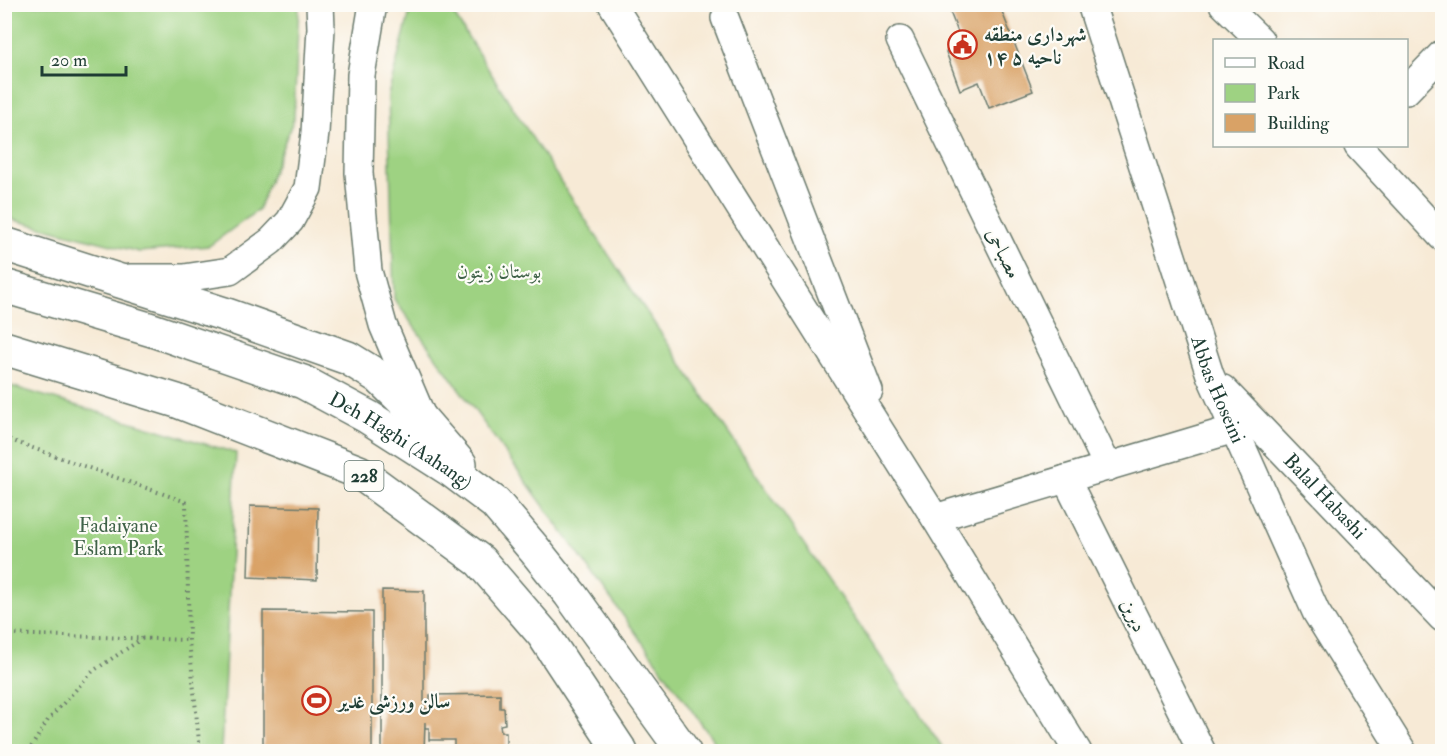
<svg xmlns="http://www.w3.org/2000/svg" width="1447" height="756" font-family="'IM FELL Double Pica',Amiri,serif">
<style>
.green{fill:#9ed282;stroke:#5e885b;stroke-width:1.5}
.building{fill:#d9a266}
.lines{fill:none;stroke-linecap:round;stroke-linejoin:round}
.minor-casing{stroke:#6b7a6d;stroke-width:30}
.major-casing{stroke:#6b7a6d;stroke-width:36}
.path{stroke:#6b7a6d;stroke-width:4;stroke-dasharray:1.5 4.5;stroke-linecap:butt}
.minor{stroke:#fff;stroke-width:27}
.major{stroke:#fff;stroke-width:33}
.labels{text-anchor:middle;stroke-width:4.5;stroke-linejoin:round;paint-order:stroke}
.shield{fill:#fdfcf7;stroke:#62766e;stroke-width:1.5}
.shield-label{font-size:18px;font-weight:bold;fill:#1f3d34}
.poi-label{font-size:20px;font-weight:bold;fill:#1f3d34;stroke:#fdfcf7;text-anchor:start}
.street-label{font-size:20px;fill:#1f3d34;stroke:#fdfcf7}
.park-label{font-size:20px;fill:#3f6248;stroke:#fdfcf7}
</style>
<rect width="100%" height="100%" fill="#fdfcf7"/>
<filter id="ink" filterUnits="userSpaceOnUse"><feTurbulence type="fractalNoise" baseFrequency=".0167" numOctaves="2"/><feDisplacementMap in="SourceGraphic" scale="12" xChannelSelector="R" yChannelSelector="G"/><feConvolveMatrix kernelMatrix="1 2 1 2 8 2 1 2 1" color-interpolation-filters="sRGB"/></filter>
<filter id="wash" filterUnits="userSpaceOnUse"><feTurbulence type="fractalNoise" baseFrequency=".008" numOctaves="4" result="noise"/><feDisplacementMap in="SourceGraphic" scale="24" xChannelSelector="R" yChannelSelector="G"/><feGaussianBlur stdDeviation="1.35" result="paint"/><feColorMatrix in="noise" values="0 0 0 0 0 0 0 0 0 0 0 0 0 0 0 0 0 1.4 0 .05"/><feComposite in="paint" operator="in"/></filter>
<g filter="url(#wash)">
<rect width="100%" height="100%" fill="#f7ead6"/>
<!-- green -->
<g class="green">
<path d="M412 4 448 5C606 259 777 504 945 751H721L394 299 388 95Z"/>
<path d="M4 5H299L294 118 258 210 209 246 139 252 14 220 5 215Z"/>
<path d="M4 384 236 453 221 751H5Z"/>
</g>
<g id="blocks">
<!-- building -->
<g class="building">
<path d="M968 4H999L1033 91 989 108 979 82 960 90 946 52 963 45 950 12Z"/>
<path d="M250 506 318 508 317 580 248 577Z"/>
<path d="M382 590 424 591V709H430V695L500 694V708H504L505 724 500 725 501 732H506V752H447V749H454V740H429V728H425V722L424 751 382 750Z"/>
<path d="M263 611 372 612V752H263Z"/>
</g>
</g>
</g>
<g filter="url(#ink)">
<use href="#blocks" fill-opacity="0" stroke="#6b7a6d" stroke-width="1.5"/>
<g class="lines">
<defs>
<g id="minor">
<path d="M373 4 361 75 359 173 368 271 383 325 421 414"/>
<path d="M612 4 935 518 1234 429"/>
<path id="s1" d="M1091 4 1210 375 1316 612 1403 752"/>
<path d="M1223 4 1260 40"/>
<path d="M725 18 869 391"/>
<path d="M900 40 1108 467"/>
<path d="M1406 91 1442 54"/>
<path d="M1358 146 1442 237"/>
<path d="M130 278H184L230 271 271 241 290 221 308 188 315 133 321 28 320 4"/>
<path id="s2" d="M1223 389 1442 618"/>
<path d="M1066 479 1202 752"/>
<path d="M935 518 1078 752"/>
</g>
<g id="major">
<path d="M4 244 224 314 348 358 379 377 414 411 460 464"/>
<path id="s3" d="M4 286 152 330 303 382 368 417 451 470 495 503 534 549 570 594 684 752"/>
<path d="M4 348 177 401 359 472 480 561 543 634 621 752"/>
</g>
</defs>
<!-- minor casing -->
<use href="#minor" class="minor-casing"/>
<!-- major casing -->
<use href="#major" class="major-casing"/>
<!-- path -->
<g class="path">
<path d="M4 438 186 502 189 640 200 752"/>
<path d="M4 634 189 640"/>
<path d="M4 750 7 752"/>
<path d="M28 752 48 720 93 671 143 638"/>
</g>
<!-- minor -->
<use href="#minor" class="minor"/>
<!-- major -->
<use href="#major" class="major"/>
</g>
</g>
<!-- icons -->
<defs>
<symbol id="civic-ring" viewBox="-11 -11 22 22"><circle r="9.5" fill="#fdfcf7" stroke="#c8321e" stroke-width="1.5"/><path d="M-.6-6.5H3V-4.5H.6V-3L4-1V1h2V6H-6V1h2V-1L-.6-3ZM-1.2 2.5V6h2.4V2.5Z" fill="#c8321e"/></symbol>
<symbol id="stadium-ring" viewBox="-11 -11 22 22"><circle r="9.5" fill="#fdfcf7" stroke="#c8321e" stroke-width="1.5"/><path d="M0-5a6.5 5 0 1 0 0 10a6.5 5 0 1 0 0-10ZM-3.5-1.8h7v3.6h-7Z" fill="#c8321e"/></symbol>
</defs>
<g fill-rule="evenodd">
<use href="#civic-ring" x="946" y="28" width="33" height="33"/>
<use href="#stadium-ring" x="300" y="684" width="33" height="33"/>
</g>
<g class="labels">
<!-- shield labels -->
<rect class="shield" x="344.5" y="461" width="39" height="30" rx="4.5"/>
<g class="shield-label">
<text x="364" y="482">228</text>
</g>
<!-- poi labels -->
<g class="poi-label">
<text x="984" y="41">شهرداری منطقه<tspan x="984" dy="23">۱۴ ناحیه ۵</tspan></text>
<text x="338" y="708">سالن ورزشی غدیر</text>
</g>
<!-- street labels -->
<g class="street-label">
<text transform="translate(1004 253) rotate(64)" y="7">مصباحی</text>
<text dy="7" stroke="none"><textPath href="#s1" startOffset="406">Abbas Hoseini</textPath></text>
<text dy="7" stroke="none"><textPath href="#s3" startOffset="428">Deh Haghi (Aahang)</textPath></text>
<text dy="7" stroke="none"><textPath href="#s2" startOffset="148">Balal Habashi</textPath></text>
<text transform="translate(1134 615) rotate(64)" y="7">دیرین</text>
</g>
<!-- park labels -->
<g class="park-label">
<text x="499" y="278">بوستان زیتون</text>
<text x="118" y="532">Fadaiyane<tspan x="118" dy="23">Eslam Park</tspan></text>
</g>
</g>
<!-- margin -->
<rect width="1447" height="756" fill="none" stroke="#fdfcf7" stroke-width="24"/>
<!-- legend -->
<rect x="1213" y="39" width="195" height="108" fill="#fdfcf7" stroke="#a4b0a9" stroke-width="1.5"/>
<rect x="1225" y="58" width="30" height="9" fill="#ffffff" stroke="#a4b0a9" stroke-width="1.5"/>
<text x="1267" y="69" font-size="18" fill="#1f3d34">Road</text>
<rect x="1225" y="84" width="30" height="18" fill="#9ed282" stroke="#a4b0a9" stroke-width="1.5"/>
<text x="1267" y="99" font-size="18" fill="#1f3d34">Park</text>
<rect x="1225" y="114" width="30" height="18" fill="#d9a266" stroke="#a4b0a9" stroke-width="1.5"/>
<text x="1267" y="129" font-size="18" fill="#1f3d34">Building</text>
<!-- scale -->
<path d="M42 66v9h84v-9" fill="none" stroke="#1f3d34" stroke-width="3"/>
<text x="51" y="66" font-size="18" fill="#1f3d34" stroke="#fdfcf7" stroke-width="4.5" paint-order="stroke">20 m</text>
</svg>
